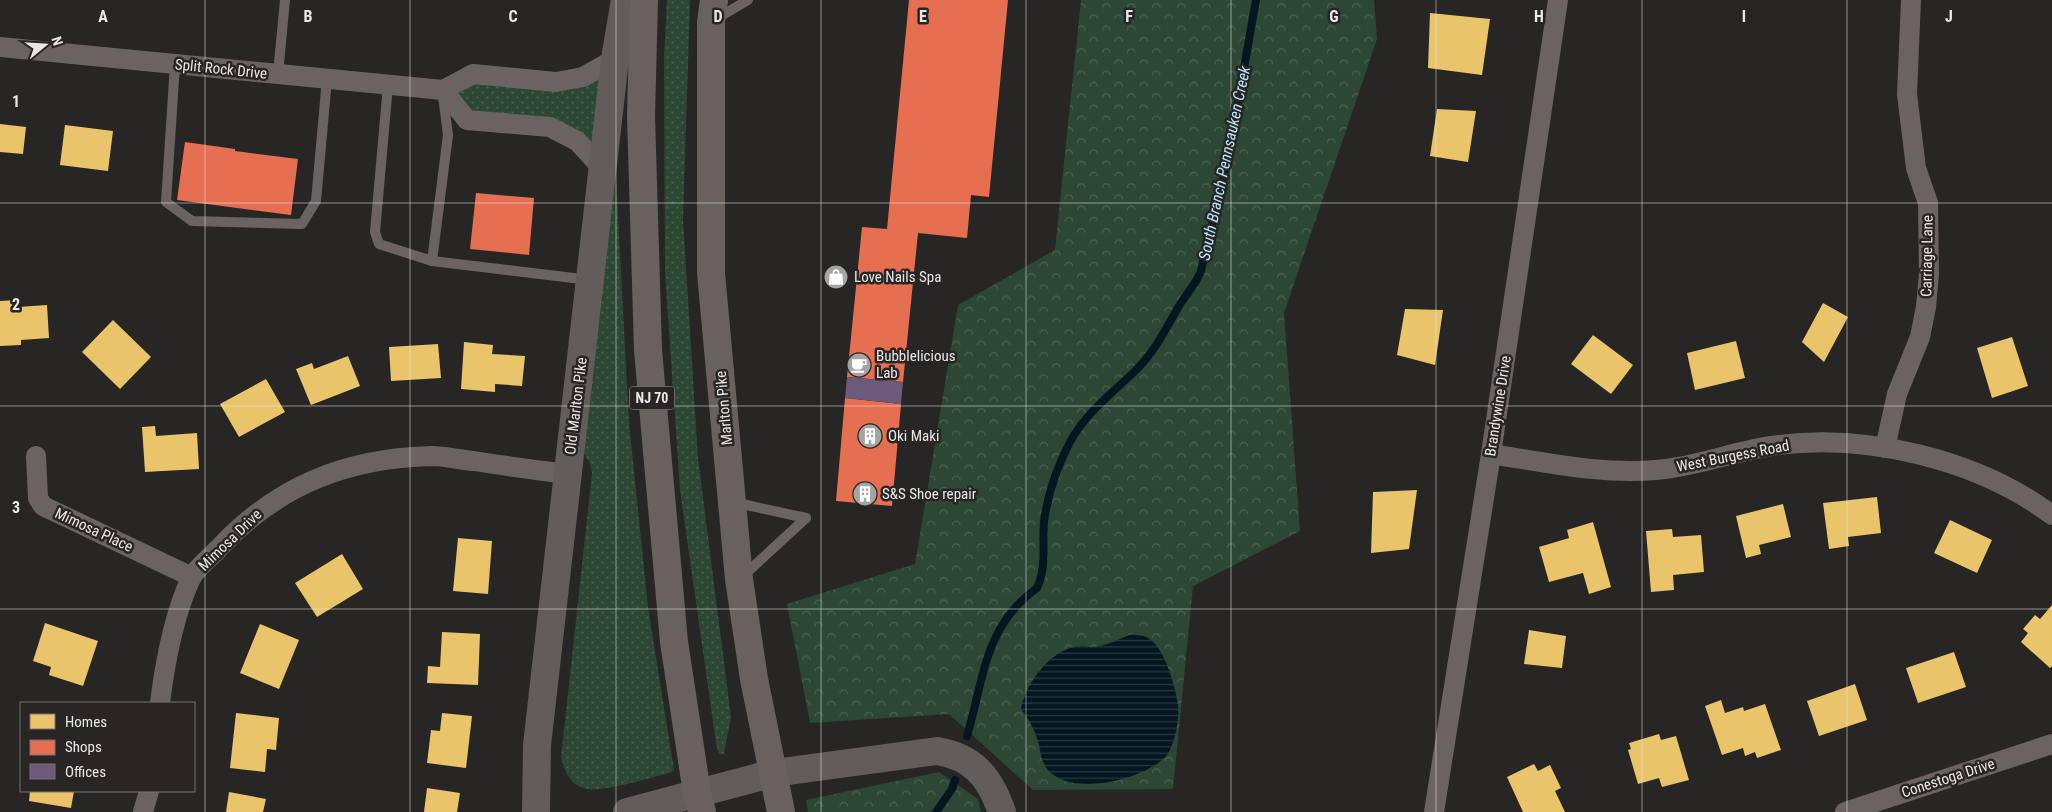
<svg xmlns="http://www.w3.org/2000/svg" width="2052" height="812" font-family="'Roboto Condensed',sans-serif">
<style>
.grass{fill:url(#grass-dots)}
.forest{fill:url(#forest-crowns)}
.water{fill:url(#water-rules)}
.homes{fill:#e9c46a}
.shops{fill:#e76f51}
.offices{fill:#6d597a}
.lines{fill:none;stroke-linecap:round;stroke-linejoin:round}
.stream{stroke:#041720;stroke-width:8}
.lane{stroke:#6a6361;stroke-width:10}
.street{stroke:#6a6361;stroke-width:20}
.secondary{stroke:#625c5b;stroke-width:28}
.highway{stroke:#68615e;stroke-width:28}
.grid{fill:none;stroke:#eae8e7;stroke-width:1;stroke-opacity:0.55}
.labels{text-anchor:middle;stroke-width:5;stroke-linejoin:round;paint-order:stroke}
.shield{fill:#282524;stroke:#b0aeac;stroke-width:1}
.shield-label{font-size:14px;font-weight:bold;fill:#eae8e7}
.street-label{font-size:15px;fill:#eae8e7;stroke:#282524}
.poi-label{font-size:15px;fill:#eae8e7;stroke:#282524;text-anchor:start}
.water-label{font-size:16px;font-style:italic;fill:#b8e7fc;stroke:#282524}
.grid-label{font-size:16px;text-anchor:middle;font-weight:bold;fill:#eae8e7;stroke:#282524;stroke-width:5;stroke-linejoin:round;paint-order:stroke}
</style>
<defs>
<pattern id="grass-dots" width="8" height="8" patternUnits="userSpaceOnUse" patternTransform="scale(1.25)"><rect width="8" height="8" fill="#2c4834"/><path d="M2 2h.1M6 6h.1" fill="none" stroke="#4b6251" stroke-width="1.8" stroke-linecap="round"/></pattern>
<pattern id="forest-crowns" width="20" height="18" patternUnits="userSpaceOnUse" patternTransform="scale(1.25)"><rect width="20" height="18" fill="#2c4834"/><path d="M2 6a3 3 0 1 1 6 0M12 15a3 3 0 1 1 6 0" fill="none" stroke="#4b6251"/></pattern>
<pattern id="water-rules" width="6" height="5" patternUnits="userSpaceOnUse" patternTransform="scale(1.25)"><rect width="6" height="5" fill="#041720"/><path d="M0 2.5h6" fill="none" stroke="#293940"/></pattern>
</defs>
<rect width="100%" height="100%" fill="#272625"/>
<!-- grass -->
<g class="grass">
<path d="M667 0H690L683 219 698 458 731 717 724 754H719L716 743 680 490 665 273 664 57Z"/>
<path d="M615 59 603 169 577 141 467 120 443 91 473 74 556 82Z"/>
<path d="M616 179 629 423 648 607 674 770 672 772C653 777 600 794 583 788 569 784 565 770 561 758L592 473 590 463 580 447Z"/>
</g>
<!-- forest -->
<g class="forest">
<path d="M1081 0H1374L1377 39 1284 313 1300 531 1193 586 1173 789 1033 790 949 714 810 723 787 604 915 564 958 305 1055 250Z"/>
<path d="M939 772 978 799 981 812H808L806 800Z"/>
</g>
<!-- water -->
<path class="water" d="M1131 634C1136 635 1142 635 1146 637 1164 644 1175 686 1178 704 1180 717 1175 744 1167 755 1147 779 1072 798 1048 770 1040 760 1041 750 1037 738 1033 727 1028 718 1021 709 1026 682 1052 646 1083 646 1086 646 1090 648 1094 647 1106 646 1120 639 1131 634Z"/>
<!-- homes -->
<g class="homes">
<path d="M1430 13 1490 19 1482 75 1428 68Z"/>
<path d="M1437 109 1476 111 1468 162 1430 156Z"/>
<path d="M0 124 26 127 23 154 0 152Z"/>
<path d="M65 125 113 131 108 171 60 165Z"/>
<path d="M17 300 18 307 47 305 49 338 21 340V345L0 346V301Z"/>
<path d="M1823 303 1848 317 1824 362 1802 342Z"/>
<path d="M1405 309 1443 310 1435 365 1397 355Z"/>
<path d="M113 320 151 357 120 389 82 352Z"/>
<path d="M1593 335 1633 365 1611 394 1571 364Z"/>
<path d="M2012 337 2028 386 1992 398 1977 348Z"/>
<path d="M1736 341 1745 378 1695 390 1687 353Z"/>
<path d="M464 342 493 345 492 354 525 356 522 386 495 384V392L461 389Z"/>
<path d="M438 344 441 378 391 381 389 347Z"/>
<path d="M348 356 360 386 311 405 296 369 312 363 314 369Z"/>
<path d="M266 379 285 412 239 437 220 404Z"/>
<path d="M155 426 156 436 197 433 199 469 145 472 142 427Z"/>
<path d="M1417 490 1409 549 1371 553 1373 492Z"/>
<path d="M1877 497 1881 533 1848 537 1849 546 1829 549 1823 503Z"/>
<path d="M1783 504 1791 537 1759 545 1761 554 1746 558 1736 516Z"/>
<path d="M1950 520 1992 540 1977 573 1934 553Z"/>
<path d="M1593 522 1611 587 1589 594 1583 573 1549 582 1539 547 1569 538 1567 530Z"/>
<path d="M1672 529 1673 537 1701 535 1704 572 1673 575 1674 590 1651 592 1646 531Z"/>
<path d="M458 538 492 541 488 594 453 591Z"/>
<path d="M342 554 363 589 317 617 295 583Z"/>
<path d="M2052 605V666L2050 668 2021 642 2028 633 2023 629 2035 615 2040 619Z"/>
<path d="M45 623 98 641 83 686 49 675 51 667 33 661Z"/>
<path d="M260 624 299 640 279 689 240 673Z"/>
<path d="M1529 630 1566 636 1562 668 1524 664Z"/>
<path d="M442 632 480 634 478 685 427 683 428 666 440 667Z"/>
<path d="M1954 652 1966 687 1918 703 1906 668Z"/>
<path d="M1855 684 1867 720 1819 736 1807 701Z"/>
<path d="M1721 700 1725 713 1743 707 1744 711 1765 704 1781 750 1757 758 1755 752 1745 756 1743 748 1722 755 1705 706Z"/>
<path d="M236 713 279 718 276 750 267 749 265 772 230 768Z"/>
<path d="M442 713 472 716 466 768 427 763 431 730 440 731Z"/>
<path d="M1659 734 1661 740 1676 736 1689 780 1662 787 1659 778 1638 784 1628 750 1631 749 1629 743Z"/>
<path d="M1534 764 1538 771 1550 765 1561 788 1555 791 1565 812H1523L1507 777Z"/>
<path d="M427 788 460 793 457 812H424Z"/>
<path d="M30 791H74L71 808 29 801Z"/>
<path d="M229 792 266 799 263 812H226Z"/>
</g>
<!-- shops -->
<g class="shops">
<path d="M909 0H1008L989 197 971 195 967 238 918 233 903 382 847 377 862 227 887 229Z"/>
<path d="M185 142 235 149V151L298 159 291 215 177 200Z"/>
<path d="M476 193 534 198 529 255 470 249Z"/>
<path d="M845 398 901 404 892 506 836 501Z"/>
</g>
<!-- offices -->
<path class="offices" d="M847 377 903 382 901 404 845 398Z"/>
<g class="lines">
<!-- stream -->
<g class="stream">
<path d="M967 736C984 679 984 626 1037 588 1047 567 1042 543 1044 521 1048 492 1057 467 1070 442 1086 412 1114 392 1137 369 1156 350 1166 328 1179 306 1187 293 1196 284 1201 271L1229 153 1256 0"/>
<path d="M936 812 952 789 955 780"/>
</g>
<!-- lane -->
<g class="lane">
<path d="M716 19 748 0"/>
<path d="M175 64 166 202 192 221 302 224 316 201 327 79"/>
<path d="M278 74 285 0"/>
<path d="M388 85 375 232 379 244 432 261"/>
<path d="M443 96 448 135 432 261 590 280"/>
<path d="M733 502 806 518"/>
<path d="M742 577 806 518"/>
</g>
<!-- street -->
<g class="street">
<path d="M0 47 443 90 473 74 556 82 583 77 615 59"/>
<path d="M443 90 467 120 550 127 577 141 603 169"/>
<path d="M1885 448 1897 394 1920 337 1926 307 1929 274 1928 203 1916 168 1907 94 1911 0"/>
<path d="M1491 454C1545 462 1601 475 1656 470 1695 467 1732 452 1771 446 1864 432 1977 459 2052 515"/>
<path d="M36 456 38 498 43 506 192 577"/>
<path d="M160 703C165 662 173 617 191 578 197 567 211 557 219 548 278 485 347 458 432 456 446 456 460 460 474 461 505 466 536 470 568 474"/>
<path d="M143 812 149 791"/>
<path d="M1434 812 1491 454 1558 0"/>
<path d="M1845 812 2052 744"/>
</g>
<!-- secondary -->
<g class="secondary">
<path d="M536 812 537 745 615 59 625 0"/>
<path d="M627 812 774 773 937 751C974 757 990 778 1002 812"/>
</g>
<!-- highway -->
<g class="highway">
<path d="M644 0 641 116 648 350 674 642 697 793 702 812"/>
<path d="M714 0 711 22V273L739 579 754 679 781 812"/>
</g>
</g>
<!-- grid -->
<path class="grid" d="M205 0V812M410 0V812M616 0V812M821 0V812M1026 0V812M1231 0V812M1436 0V812M1642 0V812M1847 0V812M0 203H2052M0 406H2052M0 609H2052"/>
<!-- icons -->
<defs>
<symbol id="shop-disc" viewBox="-11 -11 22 22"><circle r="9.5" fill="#a6a4a3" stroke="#282524"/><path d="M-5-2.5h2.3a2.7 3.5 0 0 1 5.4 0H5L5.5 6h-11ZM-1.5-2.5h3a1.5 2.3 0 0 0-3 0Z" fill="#fff"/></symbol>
<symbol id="cafe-disc" viewBox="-11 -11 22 22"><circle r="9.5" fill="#a6a4a3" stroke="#282524"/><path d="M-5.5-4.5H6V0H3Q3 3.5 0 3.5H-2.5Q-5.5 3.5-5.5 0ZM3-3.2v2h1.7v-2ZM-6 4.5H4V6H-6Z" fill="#fff"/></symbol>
<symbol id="building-disc" viewBox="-11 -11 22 22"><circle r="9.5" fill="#a6a4a3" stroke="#282524"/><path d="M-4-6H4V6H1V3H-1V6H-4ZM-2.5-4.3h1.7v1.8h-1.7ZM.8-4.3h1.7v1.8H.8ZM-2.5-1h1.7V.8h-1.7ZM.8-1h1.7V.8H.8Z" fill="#fff"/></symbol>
</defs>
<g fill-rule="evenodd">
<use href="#shop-disc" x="822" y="263" width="28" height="28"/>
<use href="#cafe-disc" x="845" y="351" width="28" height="28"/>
<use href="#building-disc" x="856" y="422" width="28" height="28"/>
<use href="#building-disc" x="851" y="480" width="28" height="28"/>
</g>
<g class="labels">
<!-- shield labels -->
<rect class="shield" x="629.5" y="386.5" width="45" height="23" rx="4"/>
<g class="shield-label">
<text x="652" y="403">NJ 70</text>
</g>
<!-- street labels -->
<g class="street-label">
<text transform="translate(221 69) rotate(6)" y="5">Split Rock Drive</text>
<text transform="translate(1927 256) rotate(-89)" y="5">Carriage Lane</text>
<text transform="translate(576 406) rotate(-83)" y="5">Old Marlton Pike</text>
<text transform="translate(1498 406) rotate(-81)" y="5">Brandywine Drive</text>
<text transform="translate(724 408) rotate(-95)" y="5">Marlton Pike</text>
<text transform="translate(1733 456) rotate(-11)" y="5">West Burgess Road</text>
<text transform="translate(94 530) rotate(25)" y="5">Mimosa Place</text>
<text transform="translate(230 540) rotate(-44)" y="5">Mimosa Drive</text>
<text transform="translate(1948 778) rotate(-18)" y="5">Conestoga Drive</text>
</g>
<!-- poi labels -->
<g class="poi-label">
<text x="854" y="282">Love Nails Spa</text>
<text x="876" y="361">Bubblelicious<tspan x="876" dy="17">Lab</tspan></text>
<text x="888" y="441">Oki Maki</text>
<text x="882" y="499">S&amp;S Shoe repair</text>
</g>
<!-- water labels -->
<g class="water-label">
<text transform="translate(1224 163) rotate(-78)" y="6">South Branch Pennsauken Creek</text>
</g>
</g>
<g class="grid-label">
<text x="103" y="22">A</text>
<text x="308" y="22">B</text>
<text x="513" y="22">C</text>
<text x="718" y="22">D</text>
<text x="923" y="22">E</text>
<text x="1129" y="22">F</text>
<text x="1334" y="22">G</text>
<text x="1539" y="22">H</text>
<text x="1744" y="22">I</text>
<text x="1949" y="22">J</text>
<text x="16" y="107">1</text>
<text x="16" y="310">2</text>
<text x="16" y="513">3</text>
</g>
<!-- legend -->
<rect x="20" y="702" width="175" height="90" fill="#282524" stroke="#767372"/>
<rect x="30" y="714" width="25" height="15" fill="#e9c46a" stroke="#767372"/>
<text x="65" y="727" font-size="15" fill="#eae8e7">Homes</text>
<rect x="30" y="740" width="25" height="15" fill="#e76f51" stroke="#767372"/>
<text x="65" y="752" font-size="15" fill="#eae8e7">Shops</text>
<rect x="30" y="764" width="25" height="15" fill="#6d597a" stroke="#767372"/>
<text x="65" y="777" font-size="15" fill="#eae8e7">Offices</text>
<!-- north arrow -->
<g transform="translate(45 45) rotate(72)" stroke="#282524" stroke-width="4" paint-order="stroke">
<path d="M0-4L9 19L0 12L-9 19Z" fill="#eae8e7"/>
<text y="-8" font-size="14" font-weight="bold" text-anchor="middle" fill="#eae8e7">N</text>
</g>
</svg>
